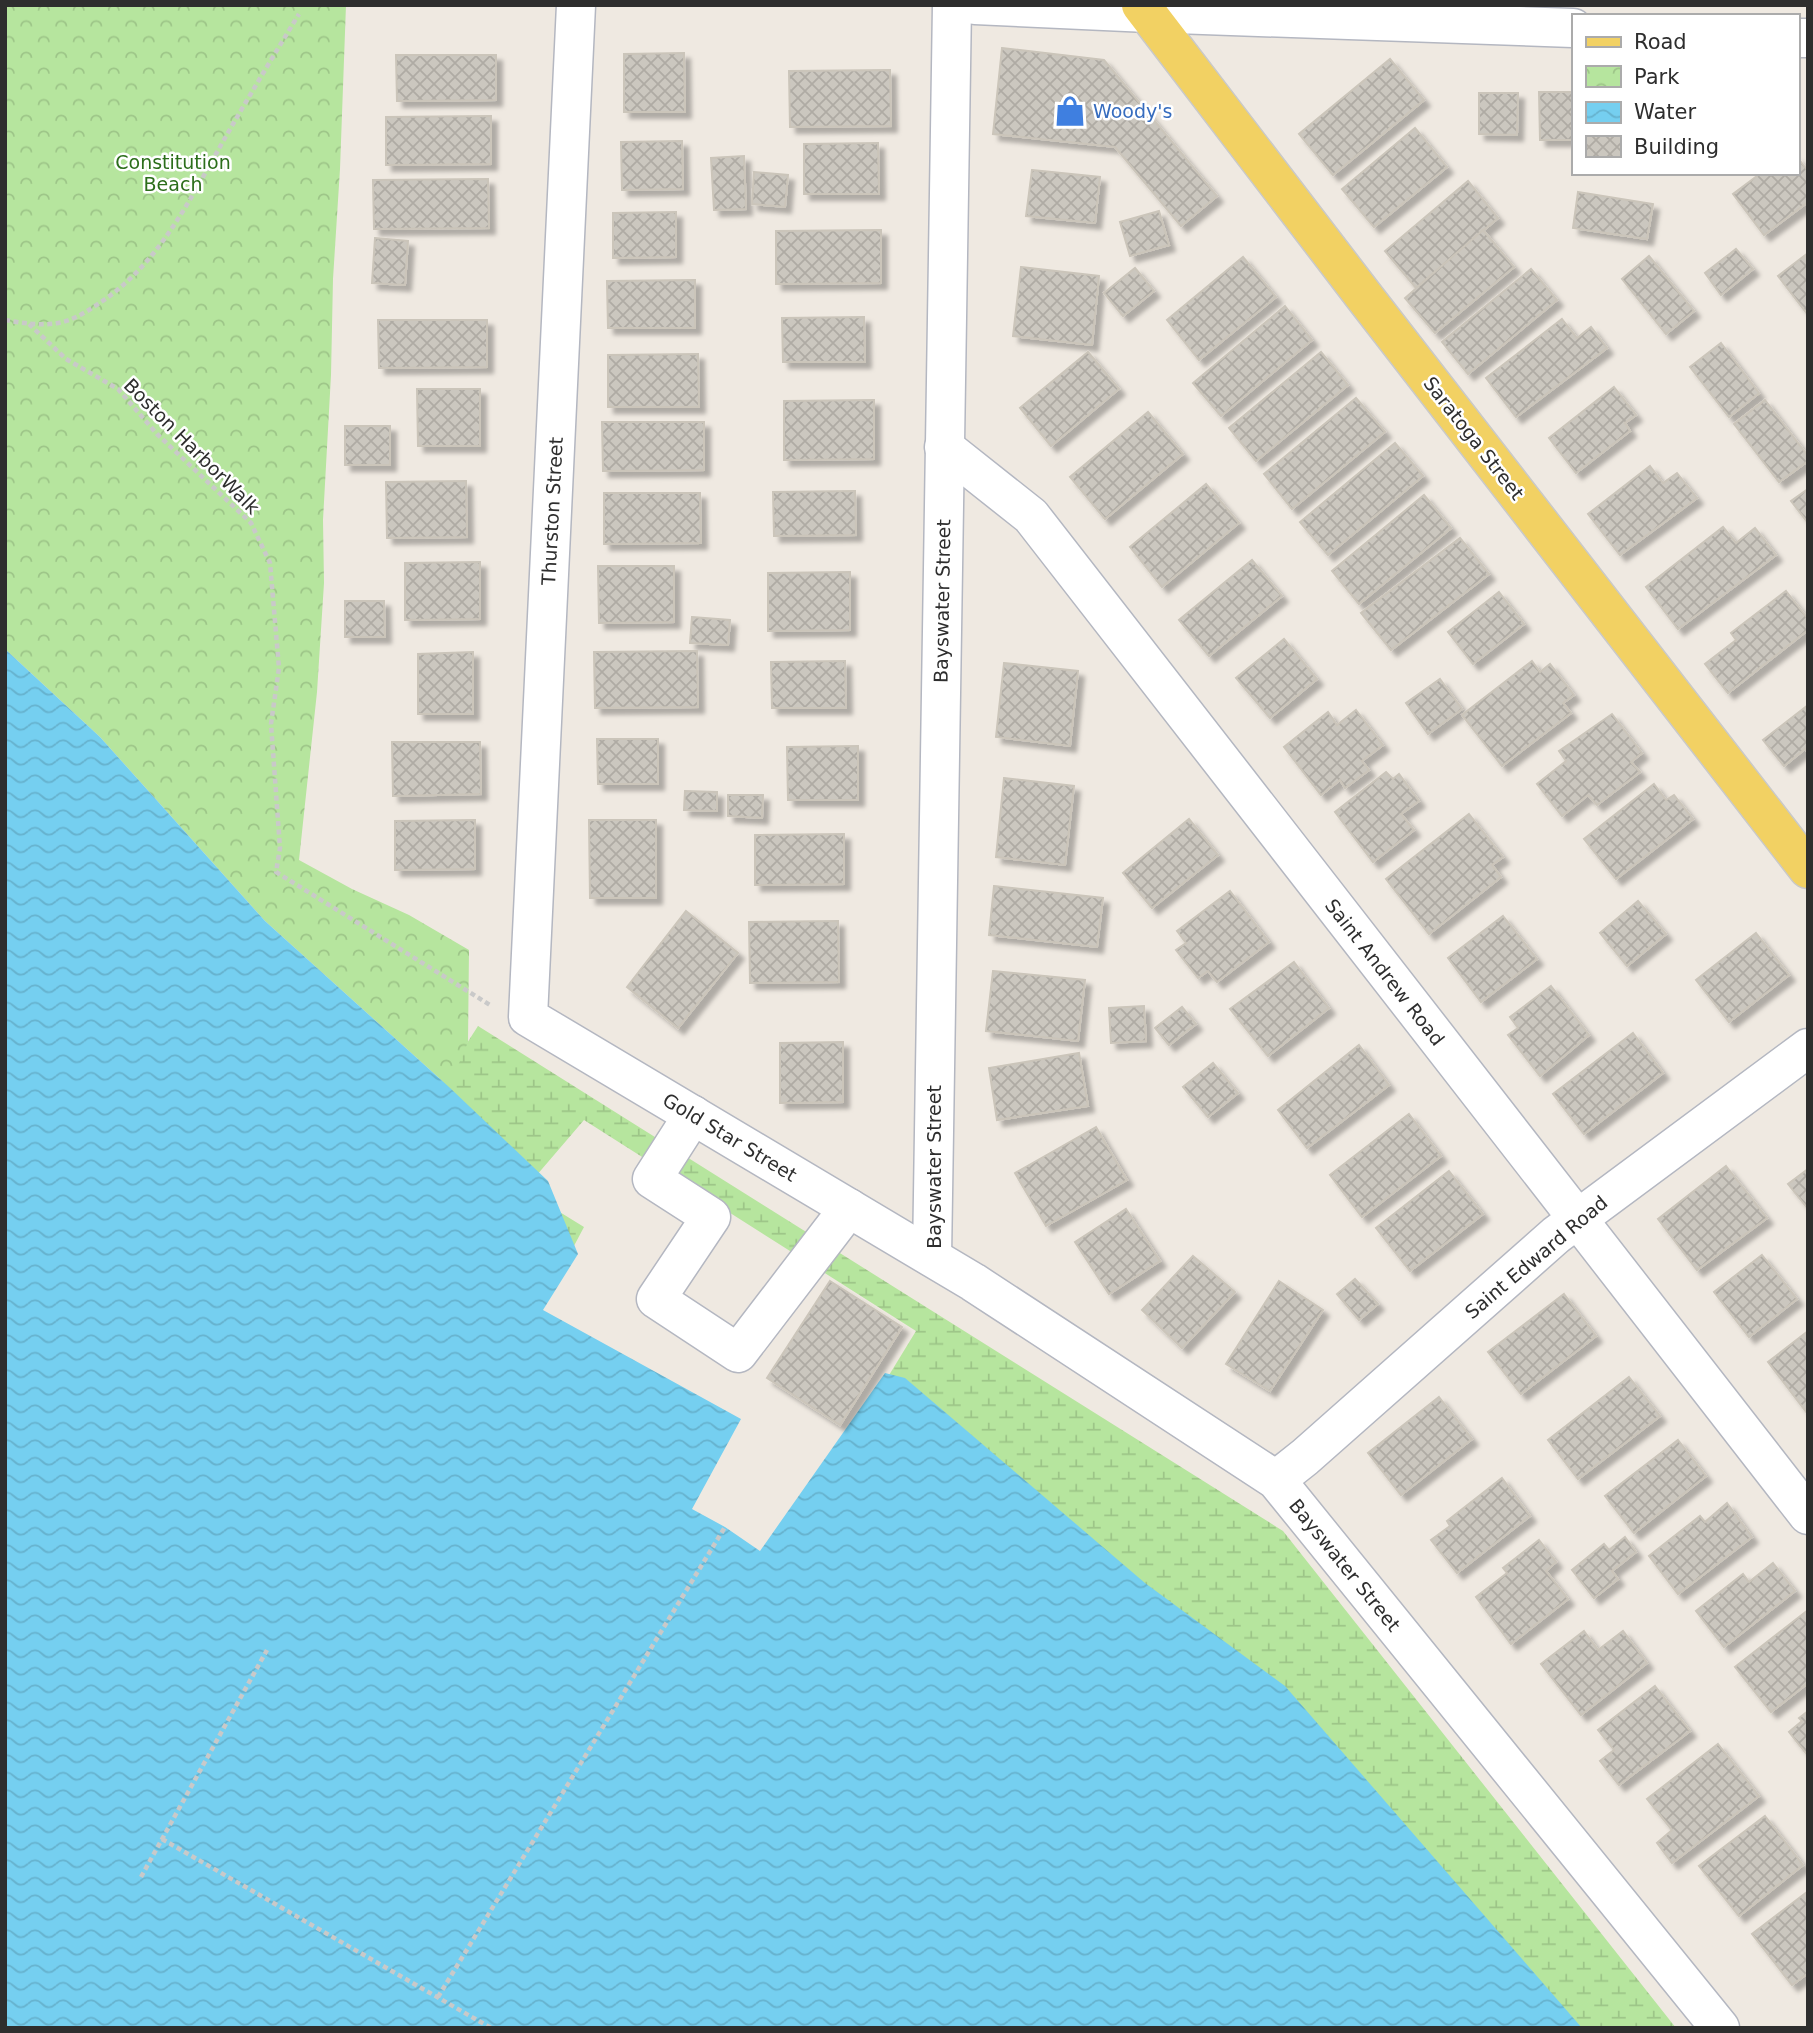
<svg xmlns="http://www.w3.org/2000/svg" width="1813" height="2033" font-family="'DejaVu Sans',sans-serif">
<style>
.wetland{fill:url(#wetland-marsh)}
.park{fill:url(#park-crowns)}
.water{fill:url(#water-waves)}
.building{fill:url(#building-cross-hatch);stroke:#cbc5ba;stroke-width:2;filter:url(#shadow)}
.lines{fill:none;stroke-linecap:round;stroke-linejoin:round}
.minor-casing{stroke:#b4b7c1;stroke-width:41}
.major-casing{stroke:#c9c9c9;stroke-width:41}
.path{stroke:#c9c9c9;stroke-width:4.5;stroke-dasharray:5 3.5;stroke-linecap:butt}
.minor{stroke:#fff;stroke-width:38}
.major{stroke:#f2d163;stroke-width:38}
.labels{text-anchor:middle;stroke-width:5;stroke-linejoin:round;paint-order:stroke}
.shop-label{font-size:19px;fill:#366cbe;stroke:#fff;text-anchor:start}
.park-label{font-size:19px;fill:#2c6e1b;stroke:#fff}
.street-label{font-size:19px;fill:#2e2e2e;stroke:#fff}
</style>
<defs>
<pattern id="wetland-marsh" width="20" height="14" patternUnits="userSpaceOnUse" patternTransform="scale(1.75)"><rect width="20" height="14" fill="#b6e59e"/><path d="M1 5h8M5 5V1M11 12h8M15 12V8" fill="none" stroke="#9dc588"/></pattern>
<pattern id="park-crowns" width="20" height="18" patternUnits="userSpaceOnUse" patternTransform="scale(1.75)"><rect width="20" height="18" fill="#b6e59e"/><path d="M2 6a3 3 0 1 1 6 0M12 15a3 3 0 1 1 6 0" fill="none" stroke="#9dc588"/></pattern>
<pattern id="water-waves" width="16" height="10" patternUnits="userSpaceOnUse" patternTransform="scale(1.75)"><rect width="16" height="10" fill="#75cff0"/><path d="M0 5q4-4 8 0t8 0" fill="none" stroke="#66b2ce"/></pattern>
<pattern id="building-cross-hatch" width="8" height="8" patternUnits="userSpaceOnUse" patternTransform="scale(1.75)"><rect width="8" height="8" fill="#cbc7bf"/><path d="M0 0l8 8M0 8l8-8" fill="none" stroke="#afaba4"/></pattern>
<filter id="shadow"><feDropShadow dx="6" dy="6" stdDeviation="2" flood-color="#0004"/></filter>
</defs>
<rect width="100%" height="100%" fill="#efe9e1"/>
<!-- wetland -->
<path class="wetland" d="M478 1026 1283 1531 1676 2028H1323L831 1470 916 1331 584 1120 524 1190 584 1227 523 1342 359 1211Z"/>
<!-- park -->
<path class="park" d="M5 5H346L340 169 333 279 331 375 323 520 324 583 317 692 299 860 352 889 409 915 469 950 468 1042 449 1087 265 921 100 737 5 649Z"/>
<!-- water -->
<path class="water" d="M5 649 100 737 265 921 449 1087 548 1181 578 1254 543 1310 741 1419 692 1509 725 1527 760 1551 885 1373 905 1378 1145 1583 1285 1686 1582 2028H5Z"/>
<!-- building -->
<g class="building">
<path d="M1002 48 1104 60 1217 196 1181 226 1115 147 993 134Z"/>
<path d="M684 53 685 112H624V54Z"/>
<path d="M396 55H496V100L397 101Z"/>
<path d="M1390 59 1424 100 1333 175 1299 134Z"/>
<path d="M890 70 891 126 790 127 789 71Z"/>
<path d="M1539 92H1573V140H1540Z"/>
<path d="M1479 93H1518L1517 135 1479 134Z"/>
<path d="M491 116V164L386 165V117Z"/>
<path d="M1415 128 1447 167 1374 227 1342 189Z"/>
<path d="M682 141 683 189 622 190 621 142Z"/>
<path d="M878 143 879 194H804V144Z"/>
<path d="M744 156 746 209 714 210 711 158Z"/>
<path d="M1797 157 1808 171V202L1764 235 1733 194 1761 173H1797Z"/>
<path d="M1032 170 1100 177 1095 223 1026 216Z"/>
<path d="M754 172 788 175 785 207 752 204Z"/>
<path d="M488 179 489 228 374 229 373 180Z"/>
<path d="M1468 181 1498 218 1416 288 1385 251Z"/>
<path d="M1578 192 1653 204 1647 239 1573 228Z"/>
<path d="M1159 211 1169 245 1130 256 1120 222Z"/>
<path d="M676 212V257L613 258V213Z"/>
<path d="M881 230V283L776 284V231Z"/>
<path d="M1483 230 1514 267 1435 333 1405 298Z"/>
<path d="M375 238 408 241 405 285 372 283Z"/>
<path d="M1736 249 1753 269 1721 295 1705 273Z"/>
<path d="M1808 253V315L1778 276Z"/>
<path d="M1649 256 1694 311 1666 334 1622 279Z"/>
<path d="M1243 257 1276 297 1199 360 1167 320Z"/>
<path d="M1021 267 1099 276 1092 345 1013 336Z"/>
<path d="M1135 268 1154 291 1123 316 1104 293Z"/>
<path d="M1531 269 1557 300 1468 374 1442 342Z"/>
<path d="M695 280V328H608L607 281Z"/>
<path d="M1285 306 1312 340 1221 416 1193 383Z"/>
<path d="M864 317 865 362H783L782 318Z"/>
<path d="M1562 319 1577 338 1591 327 1607 348 1516 417 1486 378Z"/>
<path d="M378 320H487V367L379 368Z"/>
<path d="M1721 343 1759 393 1729 417 1690 367Z"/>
<path d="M1088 352 1119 389 1051 446 1020 408Z"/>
<path d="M1321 352 1348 385 1256 461 1229 428Z"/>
<path d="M698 354 699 407H608V355Z"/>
<path d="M1614 387 1636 415 1625 423 1630 431 1576 473 1549 438Z"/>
<path d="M417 389H480V446H418Z"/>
<path d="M1356 398 1385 432 1292 509 1264 474Z"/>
<path d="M874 400V459L784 460V401Z"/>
<path d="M1765 400 1808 456V461L1779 482 1734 424Z"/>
<path d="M1148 412 1183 454 1105 519 1070 477Z"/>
<path d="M602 422H704V470L603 471Z"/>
<rect x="345" y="426" width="45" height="39"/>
<path d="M1395 443 1423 476 1328 555 1300 522Z"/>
<path d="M1650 466 1663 483 1677 473 1697 498 1620 555 1588 514Z"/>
<path d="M466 481 467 537 387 538 386 482Z"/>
<path d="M1206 484 1239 523 1162 587 1130 547Z"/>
<path d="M1808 489V523L1791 501Z"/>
<path d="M855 491 856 535 774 536 773 492Z"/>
<path d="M604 493H700L701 543 604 544Z"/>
<path d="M1424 495 1451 528 1359 604 1332 571Z"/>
<path d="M1723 527 1736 543 1755 528 1776 555 1678 629 1646 587Z"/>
<path d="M1460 538 1489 574 1391 650 1361 613Z"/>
<path d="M1252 560 1282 596 1209 656 1179 620Z"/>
<path d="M480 562V619L405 620V563Z"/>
<path d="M598 566H674V622L599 623Z"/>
<path d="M850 572V630L768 631V573Z"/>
<path d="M1786 591 1808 619V630L1728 693 1705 664 1736 640 1731 633Z"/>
<path d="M1499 592 1524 624 1473 664 1448 632Z"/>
<path d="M345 601H384L385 637H345Z"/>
<path d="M692 617 730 620 728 645 690 643Z"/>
<path d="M1284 639 1317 679 1270 718 1236 678Z"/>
<path d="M697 651 698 707 595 708 594 652Z"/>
<path d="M473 652V714H418V654Z"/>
<path d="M845 661 846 708H772L771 662Z"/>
<path d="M1532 661 1540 672 1550 664 1574 695 1563 703 1571 713 1502 766 1462 715Z"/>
<path d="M1004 663 1078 671 1070 746 996 737Z"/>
<path d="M1440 679 1462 709 1428 734 1406 703Z"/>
<path d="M1808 705V753L1805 749 1784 766 1763 740Z"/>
<path d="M1356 710 1383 745 1362 761 1369 770 1345 788 1340 780 1321 795 1284 747 1328 712 1337 725Z"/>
<path d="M1612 714 1642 753 1631 762 1640 772 1597 805 1588 795 1562 816 1537 784 1566 761 1559 751Z"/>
<path d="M597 739H658V784H598Z"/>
<path d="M392 742H480L481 794 393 796Z"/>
<path d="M858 746V800H788L787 747Z"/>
<path d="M1386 772 1393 779 1399 774 1419 801 1401 814 1414 830 1373 862 1335 812Z"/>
<path d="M1004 778 1074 786 1065 865 996 857Z"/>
<path d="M1654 784 1666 800 1674 795 1693 819 1616 879 1584 839Z"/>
<path d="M685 791 717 792V811L684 810Z"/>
<path d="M728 795H763L762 818 728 816Z"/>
<path d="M1469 814 1503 857 1492 865 1501 877 1429 934 1386 879Z"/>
<path d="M1189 819 1218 855 1152 908 1123 873Z"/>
<path d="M475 820V869L395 870V821Z"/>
<path d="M589 820H656V898H590Z"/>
<path d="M844 834V884L755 885V835Z"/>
<path d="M994 886 1103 898 1097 947 989 935Z"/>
<path d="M1230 891 1269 942 1217 982 1208 971 1198 978 1176 950 1186 943 1177 931Z"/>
<path d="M1638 901 1666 934 1627 966 1600 933Z"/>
<path d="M686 911 738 953 678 1028 627 987Z"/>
<path d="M1503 916 1537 959 1481 1002 1448 958Z"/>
<path d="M838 921 839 982 750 983 749 922Z"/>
<path d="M1756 933 1789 975 1729 1022 1696 980Z"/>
<path d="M1294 962 1329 1008 1268 1056 1230 1009Z"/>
<path d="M993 971 1085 980 1078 1041 986 1031Z"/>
<path d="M1551 986 1589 1035 1540 1076 1508 1035 1518 1028 1510 1017Z"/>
<path d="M1144 1006 1146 1041 1111 1043 1109 1008Z"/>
<path d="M1182 1007 1196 1024 1169 1045 1155 1028Z"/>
<path d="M1633 1033 1663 1073 1584 1134 1553 1094Z"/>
<path d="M843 1042V1102L780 1103V1043Z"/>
<path d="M1359 1045 1389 1085 1307 1148 1278 1110Z"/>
<path d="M1079 1053 1088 1106 997 1120 989 1068Z"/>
<path d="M1213 1063 1238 1093 1208 1117 1183 1087Z"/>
<path d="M1409 1114 1441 1156 1362 1217 1330 1175Z"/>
<path d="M1096 1127 1127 1180 1046 1226 1015 1173Z"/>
<path d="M1726 1166 1767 1218 1697 1270 1658 1219Z"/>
<path d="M1808 1169V1209L1788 1184Z"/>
<path d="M1449 1171 1483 1214 1410 1271 1376 1228Z"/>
<path d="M1126 1209 1160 1261 1109 1294 1075 1242Z"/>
<path d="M1762 1255 1797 1299 1749 1337 1714 1292Z"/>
<path d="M1193 1256 1235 1292 1182 1348 1142 1310Z"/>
<path d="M1355 1279 1378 1304 1359 1320 1337 1294Z"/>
<path d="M830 1281 902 1327 840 1425 767 1378Z"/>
<path d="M1279 1281 1323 1310 1270 1391 1226 1364Z"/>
<path d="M1564 1294 1596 1336 1521 1394 1488 1352Z"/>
<path d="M1808 1331V1413H1807L1768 1362Z"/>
<path d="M1629 1377 1660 1416 1578 1479 1548 1440Z"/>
<path d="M1439 1397 1472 1439 1401 1495 1368 1453Z"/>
<path d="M1678 1440 1706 1476 1634 1533 1605 1496Z"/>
<path d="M1502 1478 1530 1516 1457 1573 1431 1540 1450 1526 1447 1521Z"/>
<path d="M1727 1503 1752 1537 1678 1594 1649 1556 1700 1516 1705 1522Z"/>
<path d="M1625 1537 1636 1552 1612 1571 1618 1579 1594 1598 1572 1570 1604 1544 1609 1550Z"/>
<path d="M1539 1540 1556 1562 1546 1571 1568 1599 1511 1644 1476 1597 1507 1573 1503 1568Z"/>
<path d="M1773 1563 1795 1591 1724 1647 1696 1611 1743 1574 1749 1582Z"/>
<path d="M1808 1610V1683L1771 1712 1735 1667Z"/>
<path d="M1584 1631 1598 1650 1623 1631 1647 1663 1581 1715 1541 1664Z"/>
<path d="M1655 1686 1690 1731 1619 1785 1600 1761 1614 1750 1598 1730Z"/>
<path d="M1808 1711V1756L1789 1732 1802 1721 1799 1718Z"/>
<path d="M1718 1744 1759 1796 1672 1863 1657 1843 1672 1830 1647 1799Z"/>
<path d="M1765 1816 1803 1865 1739 1916 1699 1866Z"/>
<path d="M1807 1892 1808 1973 1792 1985 1752 1934Z"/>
</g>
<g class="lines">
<defs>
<g id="minor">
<path d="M576 5 528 1017 973 1282 1276 1480 1720 2028"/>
<path d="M975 5 1148 13 1573 28"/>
<path d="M1797 38H1808"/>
<path d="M944 447 1031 516 1808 1515"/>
<path d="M693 1115 652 1179 711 1217 656 1299 738 1353 849 1208"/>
<path d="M932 1257 952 5"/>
<path d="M1276 1480 1305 1457 1556 1235 1808 1048"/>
</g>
<path id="major" d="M1141 5 1363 295 1808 869"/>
</defs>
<!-- minor casing -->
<use href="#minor" class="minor-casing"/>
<!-- major casing -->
<use href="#major" class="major-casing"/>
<!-- path -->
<g class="path">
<path d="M5 320C23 323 40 326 58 323 74 320 88 311 101 302 160 263 191 197 225 138 249 96 274 55 299 14"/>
<path d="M29 324 66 359 118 389 157 434 251 523 270 563 279 668 271 724 280 848 276 872 490 1005"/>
<path d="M162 1839 491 2028"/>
<path d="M141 1877 267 1650"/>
<path d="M438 1997 725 1527"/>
</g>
<!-- minor -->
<use href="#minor" class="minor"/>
<!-- major -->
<use href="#major" class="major"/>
</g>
<!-- icons -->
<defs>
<symbol id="shop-bare" viewBox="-9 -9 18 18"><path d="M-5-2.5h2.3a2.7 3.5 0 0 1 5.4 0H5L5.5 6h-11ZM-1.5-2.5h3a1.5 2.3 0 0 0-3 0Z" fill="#3f7fe0" stroke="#fff" stroke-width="2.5" paint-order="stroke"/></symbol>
</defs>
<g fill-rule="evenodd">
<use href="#shop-bare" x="1048" y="89" width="44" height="44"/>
</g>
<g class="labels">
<!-- shop labels -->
<g class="shop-label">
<text x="1093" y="118">Woody's</text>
</g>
<!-- park labels -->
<g class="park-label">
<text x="173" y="169">Constitution<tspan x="173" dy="22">Beach</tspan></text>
</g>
<!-- street labels -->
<g class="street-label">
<text transform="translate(1474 438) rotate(52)" y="7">Saratoga Street</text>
<text transform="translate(192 446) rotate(45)" y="7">Boston HarborWalk</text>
<text transform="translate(552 511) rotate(-87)" y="7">Thurston Street</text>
<text transform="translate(942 601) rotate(-89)" y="7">Bayswater Street</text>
<text transform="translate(1385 972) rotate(52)" y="7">Saint Andrew Road</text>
<text transform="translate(730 1137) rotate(31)" y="7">Gold Star Street</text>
<text transform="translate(934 1167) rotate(-90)" y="7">Bayswater Street</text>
<text transform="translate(1536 1257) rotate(-40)" y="7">Saint Edward Road</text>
<text transform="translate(1345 1565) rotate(51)" y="7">Bayswater Street</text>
</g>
</g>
<!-- border -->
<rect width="1813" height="2033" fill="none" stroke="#2e2e2e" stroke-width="14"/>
<!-- legend -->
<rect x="1572" y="14" width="228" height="161" fill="#ffffff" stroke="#ababab" stroke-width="2"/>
<rect x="1586" y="37" width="35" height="10" fill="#f2d163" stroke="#ababab" stroke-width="2"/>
<text x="1634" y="49" font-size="21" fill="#2e2e2e">Road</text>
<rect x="1586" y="66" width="35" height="21" fill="url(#park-crowns)" stroke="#ababab" stroke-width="2"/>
<text x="1634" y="84" font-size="21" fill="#2e2e2e">Park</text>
<rect x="1586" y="102" width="35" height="21" fill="url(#water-waves)" stroke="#ababab" stroke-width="2"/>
<text x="1634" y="119" font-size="21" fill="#2e2e2e">Water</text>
<rect x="1586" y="136" width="35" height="21" fill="url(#building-cross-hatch)" stroke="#ababab" stroke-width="2"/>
<text x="1634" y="154" font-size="21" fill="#2e2e2e">Building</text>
</svg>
